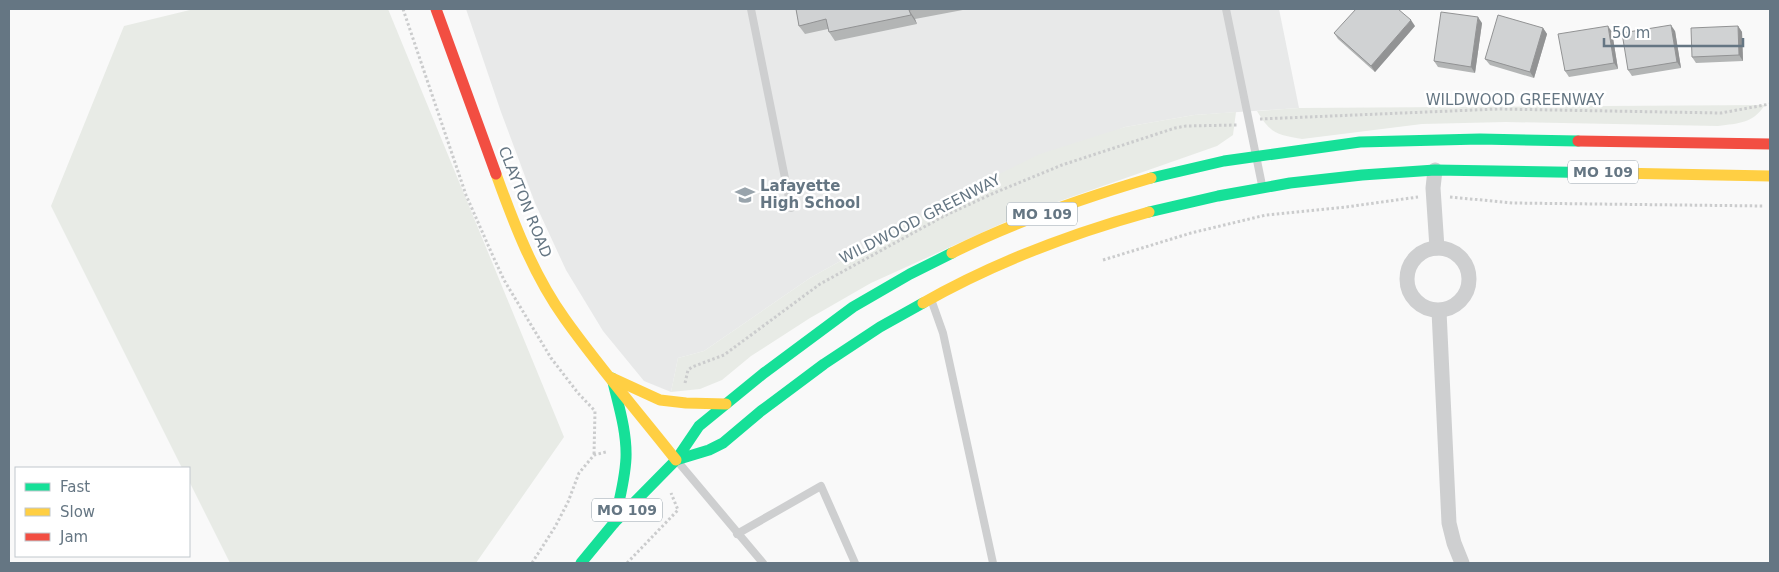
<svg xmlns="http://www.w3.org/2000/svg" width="1779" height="572" font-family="'DejaVu Sans',sans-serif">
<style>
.built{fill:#e8e9e9}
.green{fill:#e8ebe6}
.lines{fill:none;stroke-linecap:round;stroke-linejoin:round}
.path{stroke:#cbcccd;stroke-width:3;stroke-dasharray:2.5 2.5;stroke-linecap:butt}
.lane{stroke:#cecfd0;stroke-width:8}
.street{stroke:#cecfd0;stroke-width:15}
.fast{stroke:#16e098;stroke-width:11}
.slow{stroke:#ffcf43;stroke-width:11}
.jam{stroke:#f24e42;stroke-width:11}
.wall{fill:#b3b5b5}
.shaded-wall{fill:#929394}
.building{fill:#d0d2d3;stroke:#929394}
.labels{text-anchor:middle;stroke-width:5;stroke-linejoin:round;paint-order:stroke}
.shield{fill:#fff;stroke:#939fa8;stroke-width:1}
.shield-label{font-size:14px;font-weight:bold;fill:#657683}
.street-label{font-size:15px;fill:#657683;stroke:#fff}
.poi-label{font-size:15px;font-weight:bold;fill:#657683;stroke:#fff;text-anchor:start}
</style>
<rect width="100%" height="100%" fill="#f9f9f9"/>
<!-- built -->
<path class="built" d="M466 9H1279L1299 108 1194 115 1125 127 971 188 810 278 704 351 678 358 671 392 644 381 603 331 566 270 535 203 501 112Z"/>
<!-- green -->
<g class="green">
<path d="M194 9H388L564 437 476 563H230L189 481V468H182L51 206 124 26Z"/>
<path d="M1765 105C1752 124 1739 123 1718 126L1506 122 1422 124 1302 139C1276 134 1271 134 1257 111L1299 108Z"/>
<path d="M1236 112 1233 135 1217 146 1023 214 871 283 810 318 751 356 722 380 700 389 671 392 678 358 704 351 810 278 971 188 1040 154 1125 127 1194 115Z"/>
</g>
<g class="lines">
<!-- path -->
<g class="path">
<path d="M403 9 466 195 492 254 504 280 551 358 578 393 595 411 594 455"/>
<path d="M1260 119 1498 109 1721 113 1770 104"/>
<path d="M1450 197 1513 203 1764 206"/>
<path d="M1103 260 1191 233 1266 215 1346 207 1418 197"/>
<path d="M685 383 688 370 692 367 724 355 820 284 944 216 994 193 1062 165 1175 128 1186 126 1237 125"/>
<path d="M532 563 555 527 568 502 579 473 594 455 606 452"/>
<path d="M627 563 678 510 671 493"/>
</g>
<!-- lane -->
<g class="lane">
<path d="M751 9 791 208"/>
<path d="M1226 9 1262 185"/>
<path d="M932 302 943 333 993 563"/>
<path d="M679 463 763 563"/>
<path d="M737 534 821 486 855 563"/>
</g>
<!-- street -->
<g class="street">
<path d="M1435 170 1433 188 1437 248"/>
<circle cx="1438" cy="279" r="31"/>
<path d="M1439 311 1449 523 1454 543 1462 563"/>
</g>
<!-- fast -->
<g class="fast">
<path d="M1151 178 1224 161 1360 142 1480 139 1578 141"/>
<path d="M1149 212 1218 196 1290 183 1362 175 1435 170 1615 173"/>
<path d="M612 378C618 404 627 431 626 458 625 480 619 502 614 523"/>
<path d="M676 460 709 450 723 443 761 411 824 364 880 327 923 303"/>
<path d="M581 563 614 523 676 460 699 426 764 373 853 307 910 274 952 253"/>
</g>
<!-- slow -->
<g class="slow">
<path d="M1615 173 1770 176"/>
<path d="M496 174C514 224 534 276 565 319 599 367 639 413 676 460"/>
<path d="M952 253C1016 221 1083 198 1151 178"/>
<path d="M923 303C993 263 1070 234 1149 212"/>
<path d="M612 378 660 400 686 403 726 404"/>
</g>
<!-- jam -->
<g class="jam">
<path d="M436 9 496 174"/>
<path d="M1578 141 1770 144"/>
</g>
</g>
<!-- wall -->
<g class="wall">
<path d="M796 9H968L915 19 917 24 835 41 829 32 828 29 805 34 799 26Z"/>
<path d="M1482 23 1475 73 1438 67 1434 61Z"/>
<path d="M1415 26 1375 72 1338 39 1334 33Z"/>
<path d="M1738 26 1742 32 1743 61 1696 63 1692 57Z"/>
<path d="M1543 28 1547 34 1534 78 1490 65 1485 59Z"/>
<path d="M1675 31 1681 68 1632 76 1628 70Z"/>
<path d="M1612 32 1618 69 1569 77 1565 71Z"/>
</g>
<!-- shaded-wall -->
<g class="shaded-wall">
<path d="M909 10 915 19 917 24 911 15Z"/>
<path d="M1478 17 1482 23 1475 73 1471 67Z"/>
<path d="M1411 20 1415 26 1375 72 1371 66Z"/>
<path d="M1671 25 1675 31 1681 68 1677 62Z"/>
<path d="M1608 26 1612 32 1618 69 1614 63Z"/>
<path d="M1738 26 1742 32 1743 61 1739 55Z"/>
<path d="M1543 28 1547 34 1534 78 1530 72Z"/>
</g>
<!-- building -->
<g class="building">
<path d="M796 9H915L909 10 911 15 829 32 826 19 799 26Z"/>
<path d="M1356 9H1398L1411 20 1371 66 1334 33Z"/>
<path d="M1441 12 1478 17 1471 67 1434 61Z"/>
<path d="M1498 15 1543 28 1530 72 1485 59Z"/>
<path d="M1671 25 1677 62 1628 70 1622 33Z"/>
<path d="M1608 26 1614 63 1565 71 1558 34Z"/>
<path d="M1738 26 1739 55 1692 57 1691 28Z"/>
</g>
<!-- icons -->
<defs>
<symbol id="school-bare" viewBox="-9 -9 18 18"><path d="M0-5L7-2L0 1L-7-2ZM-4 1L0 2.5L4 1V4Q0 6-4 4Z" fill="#99a4ac" stroke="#fff" stroke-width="2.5" paint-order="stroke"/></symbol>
</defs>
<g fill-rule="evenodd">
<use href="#school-bare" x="731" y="181" width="28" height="28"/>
</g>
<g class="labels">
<!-- shield labels -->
<g class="shield">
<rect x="1568" y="160.5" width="70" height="23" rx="4"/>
<rect x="1007" y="202.5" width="70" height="23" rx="4"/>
<rect x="592" y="498.5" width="70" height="23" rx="4"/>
</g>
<g class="shield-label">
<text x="1603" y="177">MO 109</text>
<text x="1042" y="219">MO 109</text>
<text x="627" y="515">MO 109</text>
</g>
<!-- street labels -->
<g class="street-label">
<text x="1515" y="105">WILDWOOD GREENWAY</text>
<text transform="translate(525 202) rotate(68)" y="5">CLAYTON ROAD</text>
<text transform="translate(920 219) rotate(-27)" y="5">WILDWOOD GREENWAY</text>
</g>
<!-- poi labels -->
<g class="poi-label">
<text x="760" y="191">Lafayette<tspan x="760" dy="17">High School</tspan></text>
</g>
</g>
<!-- border -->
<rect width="1779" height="572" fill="none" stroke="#657683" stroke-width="20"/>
<!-- legend -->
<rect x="15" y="467" width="175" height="90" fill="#ffffff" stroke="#c1c8cd"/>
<rect x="25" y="483" width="25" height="8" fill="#16e098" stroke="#c1c8cd"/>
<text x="60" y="492" font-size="15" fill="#657683">Fast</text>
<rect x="25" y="508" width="25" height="8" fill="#ffcf43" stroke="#c1c8cd"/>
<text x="60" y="517" font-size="15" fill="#657683">Slow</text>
<rect x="25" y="533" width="25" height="8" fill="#f24e42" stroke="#c1c8cd"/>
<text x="60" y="542" font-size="15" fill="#657683">Jam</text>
<!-- scale -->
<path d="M1604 38v8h139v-8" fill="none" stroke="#657683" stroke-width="2.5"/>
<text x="1612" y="38" font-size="15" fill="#657683" stroke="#ffffff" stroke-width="4" paint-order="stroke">50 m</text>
</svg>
